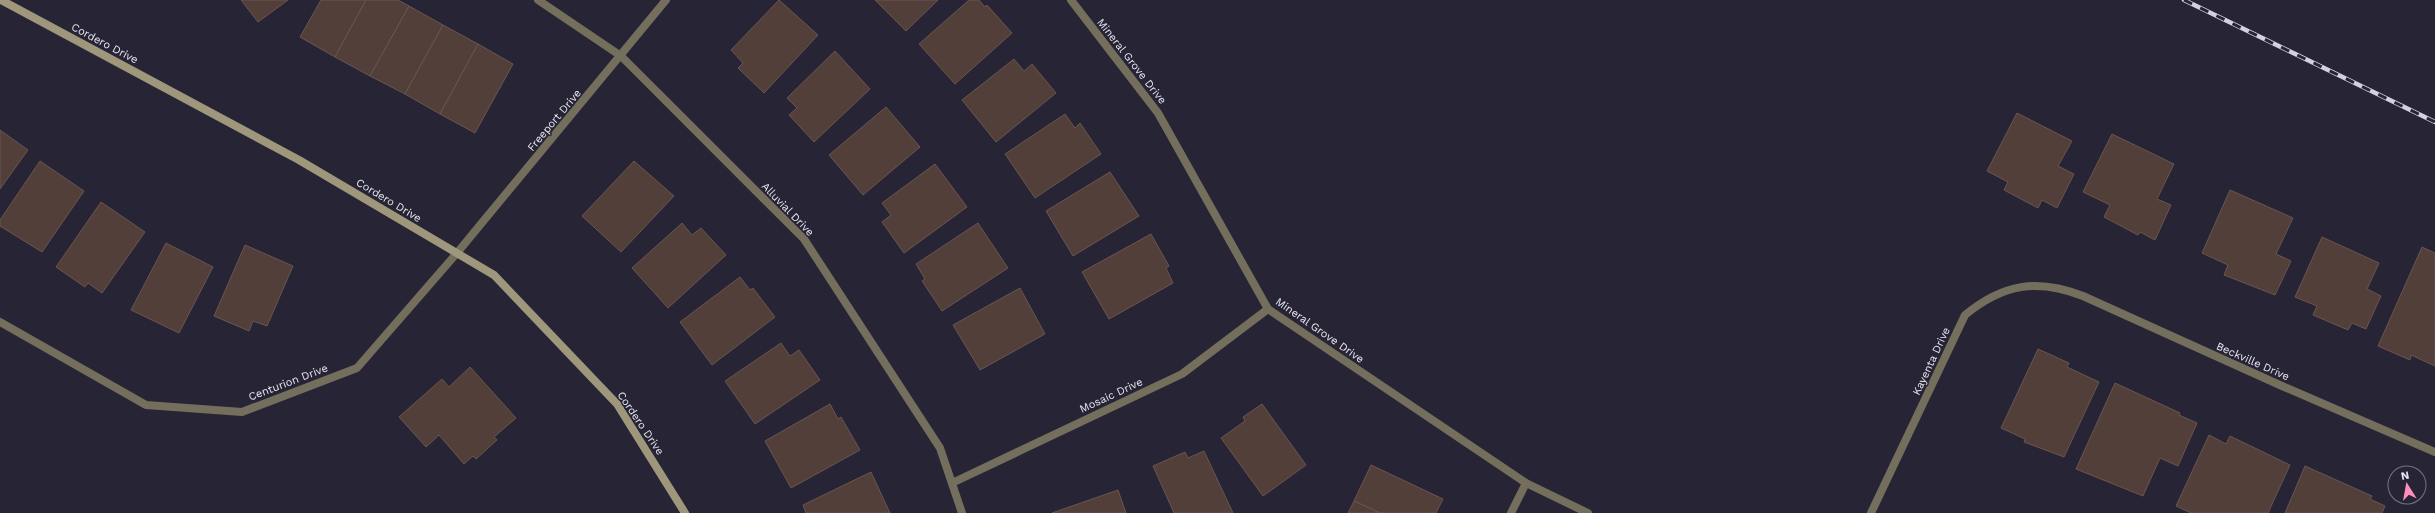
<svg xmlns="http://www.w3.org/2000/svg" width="2435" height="513" font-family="'Work Sans',sans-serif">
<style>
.building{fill:#533f3a;stroke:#6a5550}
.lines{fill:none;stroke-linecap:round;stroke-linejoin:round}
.street{stroke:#746e5d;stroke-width:8}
.secondary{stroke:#9f977b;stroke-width:8}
.rail-casing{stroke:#d2d1dd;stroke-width:4.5}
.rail{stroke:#272535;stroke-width:3;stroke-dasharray:9;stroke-linecap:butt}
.labels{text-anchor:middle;stroke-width:3;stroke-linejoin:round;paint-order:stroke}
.street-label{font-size:11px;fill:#e7e6f1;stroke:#272535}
</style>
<rect width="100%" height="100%" fill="#272535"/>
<!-- building -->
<g class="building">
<path d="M241 0H288L258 22Z"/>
<path d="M321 0H366L335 57 300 37Z"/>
<path d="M366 0H398L409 6 370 76 335 57Z"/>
<path d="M779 0 818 35 764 93 738 68 743 63 731 50Z"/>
<path d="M875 0H938L906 31Z"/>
<path d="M969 0H979L985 7 987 5 1012 33 955 84 919 44Z"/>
<path d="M409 6 443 25 405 94 370 76Z"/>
<path d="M443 25 478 44 440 114 405 94Z"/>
<path d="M478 44 513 64 475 133 440 114Z"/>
<path d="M835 51 870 89 814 142 789 115 797 108 787 98Z"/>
<path d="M1014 59 1024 71 1032 64 1056 93 996 142 962 100Z"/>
<path d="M886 107 920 147 863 195 829 155Z"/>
<path d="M2017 113 2072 141 2058 166 2074 174 2057 208 2042 200 2038 208 2004 190 2008 182 1987 171Z"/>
<path d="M1065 114 1075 128 1080 123 1101 154 1035 198 1005 154Z"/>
<path d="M0 130 28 150 0 189Z"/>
<path d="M2112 134 2174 164 2157 199 2171 205 2155 240 2140 232 2138 235 2104 217 2110 205 2083 192Z"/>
<path d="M40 161 84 191 42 252 0 226V220Z"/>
<path d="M634 161 674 196 621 252 582 216Z"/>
<path d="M935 164 967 207 904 253 882 222 891 215 882 203Z"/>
<path d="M1110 172 1139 216 1073 256 1046 211Z"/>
<path d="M2230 190 2293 218 2276 254 2291 261 2275 295 2224 275 2228 265 2202 253Z"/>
<path d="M101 202 145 232 102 293 88 283 85 287 56 267Z"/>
<path d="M682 223 692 235 701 228 726 255 668 308 632 268Z"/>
<path d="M978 223 1008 268 942 311 922 281 925 279 916 264Z"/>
<path d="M1151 234 1169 266 1166 268 1173 283 1109 319 1082 272Z"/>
<path d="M2322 237 2379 263 2367 289 2381 296 2366 329 2352 323 2348 330 2313 315 2317 306 2295 297Z"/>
<path d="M166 243 213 267 179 333 131 310Z"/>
<path d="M245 245 293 266 267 326 253 321 249 331 214 316Z"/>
<path d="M2422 247 2435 253V366L2411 355 2410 360 2378 346Z"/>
<path d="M740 277 750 290 753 288 775 317 712 365 680 322Z"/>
<path d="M1020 288 1045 334 980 370 953 325Z"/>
<path d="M781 343 790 356 799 350 820 380 755 424 725 381Z"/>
<path d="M2038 349 2069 363 2067 367 2099 382 2064 457 2024 442 2025 439 2001 428Z"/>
<path d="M470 367 516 418 494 437 497 440 476 459 473 456 464 464 439 435 426 447 399 417 442 379 449 387Z"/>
<path d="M2115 383 2180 413 2179 415 2197 423 2178 466 2160 458 2143 496 2076 469Z"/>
<path d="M830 404 838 419 841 417 860 450 791 488 765 441Z"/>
<path d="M1262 404 1306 465 1263 496 1221 438 1245 421 1243 417Z"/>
<path d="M2209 435 2226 444 2230 436 2290 465 2268 513H2191L2176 506Z"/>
<path d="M1204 451 1233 513H1174L1153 466 1185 452 1188 458Z"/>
<path d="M1371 465 1443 499 1436 513H1380L1354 501Z"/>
<path d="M2305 466 2372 496 2370 499 2385 506 2382 513H2285Z"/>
<path d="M871 472 890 513H806L803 505Z"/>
<path d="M1118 490 1126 513H1052Z"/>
<path d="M1354 501 1380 513H1348Z"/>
</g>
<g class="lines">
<!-- street -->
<g class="street">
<path d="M538 0 621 56 804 239 940 448 962 513"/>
<path d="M1071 0 1158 113 1268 309 1526 483 1588 513"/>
<path d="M0 322 146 405 242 412 357 368 457 253 666 0"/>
<path d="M952 483 1182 374 1268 309"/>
<path d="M1511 513 1526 483"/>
<path d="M1871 513 1965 315C2003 284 2037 278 2083 296L2282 386 2435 452"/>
</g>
<!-- secondary -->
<path class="secondary" d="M1 0 299 160 494 275 617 404 685 513"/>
<defs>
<path id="rail" d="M2184 0 2435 122"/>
</defs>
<!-- rail casing -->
<use href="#rail" class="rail-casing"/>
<!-- rail -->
<use href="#rail" class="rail"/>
</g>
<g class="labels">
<!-- street labels -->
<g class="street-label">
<text transform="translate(105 43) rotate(28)" y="4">Cordero Drive</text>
<text transform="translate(1132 61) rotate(52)" y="4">Mineral Grove Drive</text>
<text transform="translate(554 120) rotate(-50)" y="4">Freeport Drive</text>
<text transform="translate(389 200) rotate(31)" y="4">Cordero Drive</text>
<text transform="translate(788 209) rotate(46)" y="4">Alluvial Drive</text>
<text transform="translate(1320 330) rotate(35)" y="4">Mineral Grove Drive</text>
<text transform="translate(1931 361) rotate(-65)" y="4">Kayenta Drive</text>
<text transform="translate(2253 361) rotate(24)" y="4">Beckville Drive</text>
<text transform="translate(288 382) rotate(-21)" y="4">Centurion Drive</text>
<text transform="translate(1111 395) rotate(-25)" y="4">Mosaic Drive</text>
<text transform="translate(641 423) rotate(56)" y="4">Cordero Drive</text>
</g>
</g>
<!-- north arrow -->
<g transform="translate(2407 485) rotate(349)"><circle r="19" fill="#272535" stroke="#747280"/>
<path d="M0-3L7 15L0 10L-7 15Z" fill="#fe8ebe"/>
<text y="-6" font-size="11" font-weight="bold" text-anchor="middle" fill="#e7e6f1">N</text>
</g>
</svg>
